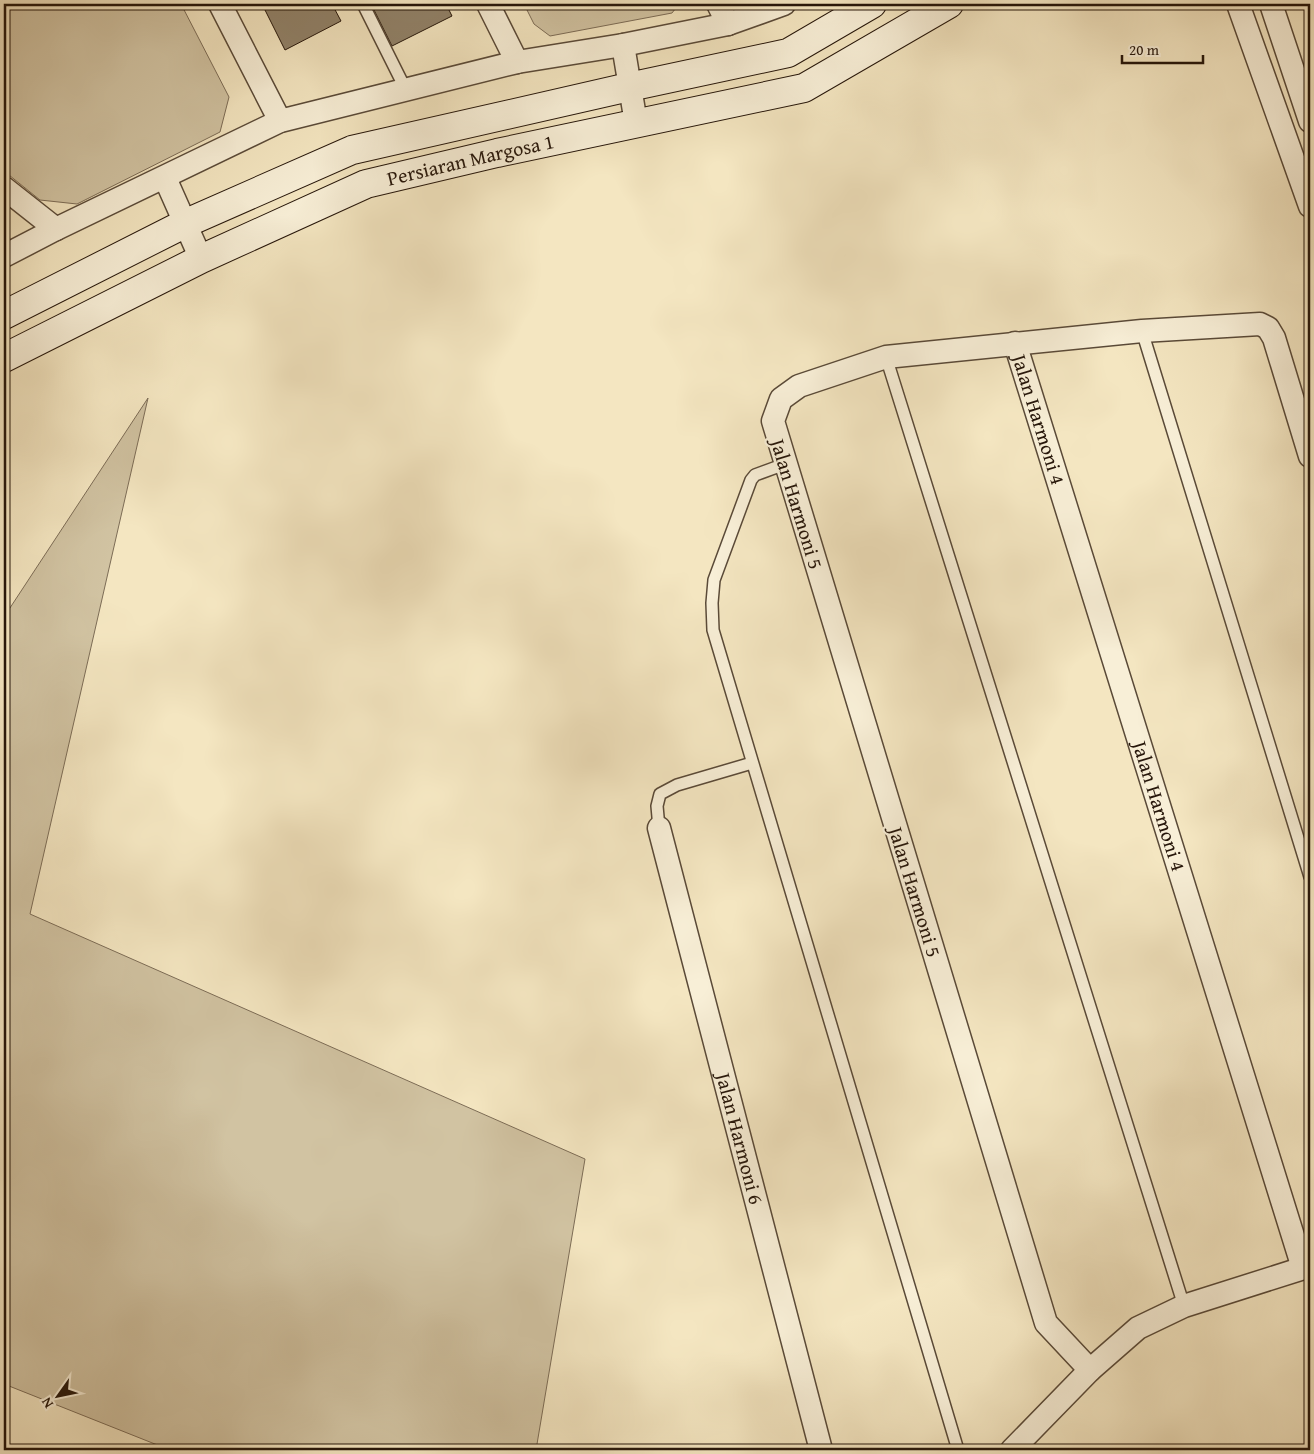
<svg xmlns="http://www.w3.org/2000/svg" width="1314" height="1454" font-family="'Gentium Book Plus',serif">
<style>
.green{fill:#d1c3a2;stroke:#7c6c56}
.building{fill:#918269;stroke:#26160a}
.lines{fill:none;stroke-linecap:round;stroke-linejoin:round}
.lane-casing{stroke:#5a4a38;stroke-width:14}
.street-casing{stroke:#5a4a38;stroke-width:25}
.secondary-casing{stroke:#26160a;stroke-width:30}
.lane{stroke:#f8efd7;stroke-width:11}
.street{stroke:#f8efd7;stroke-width:22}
.secondary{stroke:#f8efd7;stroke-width:28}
.labels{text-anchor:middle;stroke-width:4.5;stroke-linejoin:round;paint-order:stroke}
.street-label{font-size:20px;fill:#26160a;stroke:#f8efd7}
</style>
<rect width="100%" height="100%" fill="#f4e6c1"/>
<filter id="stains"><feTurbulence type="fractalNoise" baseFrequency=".004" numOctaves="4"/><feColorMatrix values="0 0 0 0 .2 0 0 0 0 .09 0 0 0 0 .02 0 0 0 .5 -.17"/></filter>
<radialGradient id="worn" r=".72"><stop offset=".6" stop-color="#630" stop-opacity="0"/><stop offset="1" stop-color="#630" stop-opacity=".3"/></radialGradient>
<!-- green -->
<g class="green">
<path d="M4 4H181L229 97 220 132 77 204 40 200 4 171Z"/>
<path d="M524 4H679L672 13 550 36 534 24Z"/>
<path d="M148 398 30 914 585 1159 536 1450H170L4 1384V617Z"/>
</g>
<!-- building -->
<g class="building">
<path d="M262 4H332L341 21 285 50Z"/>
<path d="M371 4H446L452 16 392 46Z"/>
</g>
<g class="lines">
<defs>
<g id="lane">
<path d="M363 4 406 90"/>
<path d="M1142 331 1310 877"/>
<path d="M886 357 1184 1306"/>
<path d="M785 464 755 475 751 480 714 580 712 603 713 630 958 1450"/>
<path d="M659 828 657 806 660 794 677 785 752 763"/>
</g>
<g id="street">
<path d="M220 4 280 121"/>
<path d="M488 4 517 62"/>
<path d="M718 4 728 24"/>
<path d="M1238 4 1310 206"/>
<path d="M1271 4 1310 121"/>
<path d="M623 45 636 123"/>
<path d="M165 178 201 259"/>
<path d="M4 188 56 229"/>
<path d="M4 256 56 229 280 121 517 62 623 45 728 24 784 4"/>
<path id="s1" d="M1015 343 1303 1268"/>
<path id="s2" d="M659 828 821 1450"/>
<path d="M1090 1370 1046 1323 773 421 781 399 799 386 886 357 1142 331 1260 324 1268 328 1274 338 1310 456"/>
<path d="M1012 1450 1090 1370 1138 1328 1184 1306 1310 1266"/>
</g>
<g id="secondary">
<path d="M4 315 184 224 352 150 629 87 788 53 872 4"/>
<path id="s3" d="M4 358 201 259 366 184 497 153 804 88 949 4"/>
</g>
</defs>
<!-- lane casing -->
<use href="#lane" class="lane-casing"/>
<!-- street casing -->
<use href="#street" class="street-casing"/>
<!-- secondary casing -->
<use href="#secondary" class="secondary-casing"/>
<!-- lane -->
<use href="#lane" class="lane"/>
<!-- street -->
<use href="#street" class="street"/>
<!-- secondary -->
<use href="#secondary" class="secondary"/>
</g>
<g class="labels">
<!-- street labels -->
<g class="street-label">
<text dy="7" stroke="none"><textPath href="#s3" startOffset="509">Persiaran Margosa 1</textPath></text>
<text dy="7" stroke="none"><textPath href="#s1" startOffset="80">Jalan Harmoni 4</textPath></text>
<text transform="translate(797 504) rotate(73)" y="7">Jalan Harmoni 5</text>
<text dy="7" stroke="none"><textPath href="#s1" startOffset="485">Jalan Harmoni 4</textPath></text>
<text transform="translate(915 892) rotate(73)" y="7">Jalan Harmoni 5</text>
<text dy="7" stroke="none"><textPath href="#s2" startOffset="321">Jalan Harmoni 6</textPath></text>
</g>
</g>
<!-- margin -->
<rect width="1314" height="1454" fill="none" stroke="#f4e6c1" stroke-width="20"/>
<rect x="5" y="5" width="1304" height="1444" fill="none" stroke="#26160a" stroke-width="2.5"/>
<rect x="10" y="10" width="1294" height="1434" fill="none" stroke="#26160a"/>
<!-- north arrow -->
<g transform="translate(58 1396) rotate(237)" stroke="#f8efd7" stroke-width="4" paint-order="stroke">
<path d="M0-4L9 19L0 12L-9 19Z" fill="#26160a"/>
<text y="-8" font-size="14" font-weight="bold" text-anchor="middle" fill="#26160a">N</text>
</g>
<!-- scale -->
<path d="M1122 55v8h81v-8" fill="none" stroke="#26160a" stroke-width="2.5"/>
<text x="1129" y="55" font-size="15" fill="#26160a" stroke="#f8efd7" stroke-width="4" paint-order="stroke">20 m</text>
<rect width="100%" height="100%" filter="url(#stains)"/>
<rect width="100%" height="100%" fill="url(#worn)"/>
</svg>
